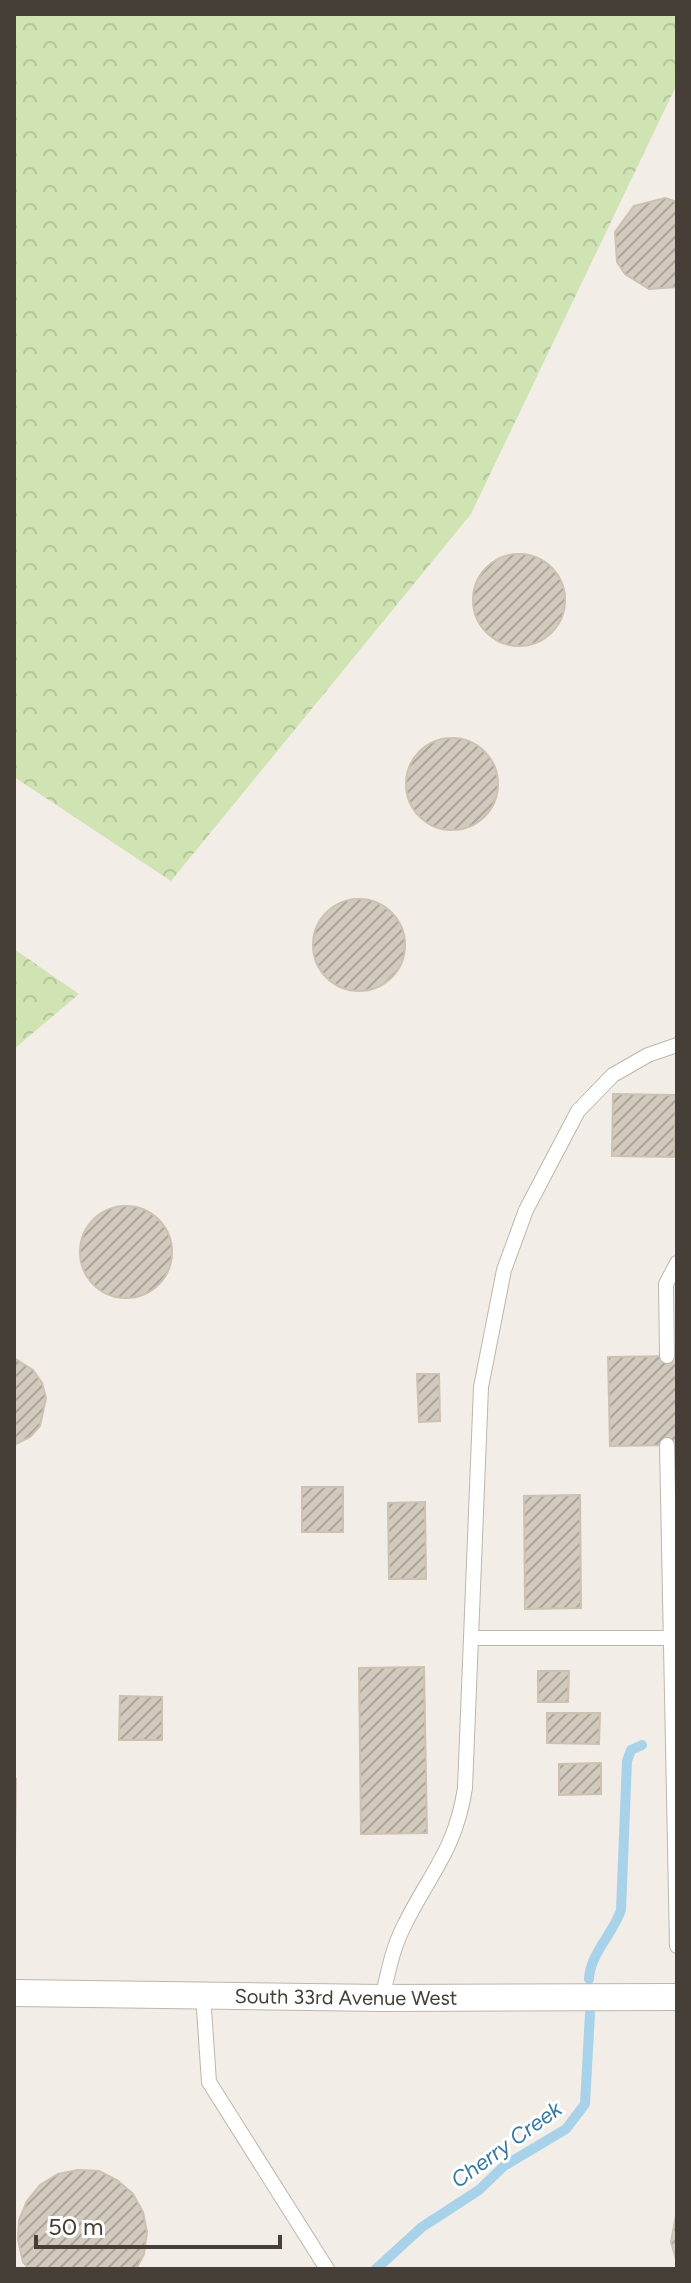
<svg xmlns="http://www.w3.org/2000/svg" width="691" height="2283" font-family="Figtree,sans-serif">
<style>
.forest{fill:url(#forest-crowns)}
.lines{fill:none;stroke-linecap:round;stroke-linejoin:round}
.stream{stroke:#a8d2ea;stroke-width:10}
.building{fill:url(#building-hatch);stroke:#cdc1b1;stroke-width:2}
.lane-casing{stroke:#bdb6ab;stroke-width:16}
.street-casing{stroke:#bdb6ab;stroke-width:28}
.lane{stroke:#fff;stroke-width:14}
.street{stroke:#fff;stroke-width:26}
.labels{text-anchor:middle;stroke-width:6;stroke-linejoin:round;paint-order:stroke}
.street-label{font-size:20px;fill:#453f37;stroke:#fff}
.water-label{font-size:22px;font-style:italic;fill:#3679a0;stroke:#fff}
</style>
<defs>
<pattern id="forest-crowns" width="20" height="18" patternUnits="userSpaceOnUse" patternTransform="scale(2)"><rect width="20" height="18" fill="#d0e3b3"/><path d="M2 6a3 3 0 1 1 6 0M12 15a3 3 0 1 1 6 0" fill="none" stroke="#b4c49b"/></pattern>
<pattern id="building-hatch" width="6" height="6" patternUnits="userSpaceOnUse" patternTransform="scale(2)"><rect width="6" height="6" fill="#d3cabe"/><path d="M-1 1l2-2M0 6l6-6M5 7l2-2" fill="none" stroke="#ada59b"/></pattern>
</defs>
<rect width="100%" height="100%" fill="#f2eee7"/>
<!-- forest -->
<g class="forest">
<path d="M14 14H677V84L471 514 171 881 14 777Z"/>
<path d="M14 949 79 994 14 1049Z"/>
</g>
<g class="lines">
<!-- stream -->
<g class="stream">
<path d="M589 1979C590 1954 613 1934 621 1910L627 1761 631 1750 642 1745"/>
<path d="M376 2269 422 2227 479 2190 504 2166 566 2129 585 2104 590 2013"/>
</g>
</g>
<!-- building -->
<g class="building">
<path d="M665 198 677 202V287L649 289 625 274 617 262 615 232 634 206Z"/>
<circle cx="519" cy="600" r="46"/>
<circle cx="452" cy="784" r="46"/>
<circle cx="359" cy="945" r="46"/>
<path d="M613 1094 676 1095 674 1157 612 1156Z"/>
<circle cx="126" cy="1252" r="46"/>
<path d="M677 1356V1445L610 1446 608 1357Z"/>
<path d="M14 1358 33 1370 42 1383 46 1398 40 1426 30 1437 14 1445Z"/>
<path d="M417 1374H439L440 1421 419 1422Z"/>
<rect x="302" y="1487" width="41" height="45"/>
<path d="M580 1495 581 1608 525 1609 524 1496Z"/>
<path d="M425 1502 426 1579H389L388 1503Z"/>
<path d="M424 1667 427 1833 361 1834 359 1668Z"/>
<path d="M538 1671H569L568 1702H538Z"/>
<path d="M120 1696 162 1697V1740H119Z"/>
<path d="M547 1713H600L599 1744 547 1743Z"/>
<path d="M601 1763V1794L559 1795V1764Z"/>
<path d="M14 1779H16L15 1861H14Z"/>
<path d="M78 2170 99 2171 117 2180 133 2194 143 2212 147 2232 144 2254 136 2269H29L23 2262 18 2240 19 2220 27 2201 40 2185 58 2174Z"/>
<path d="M677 2210V2263L671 2242Z"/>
</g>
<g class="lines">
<defs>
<g id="lane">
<path d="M667 1356 666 1284 677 1263"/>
<path d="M667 1445 677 1946"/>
<path d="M471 1638H669"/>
<path d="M203 1995 209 2082 327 2269"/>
<path d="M382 1998C388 1974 392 1950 403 1928 429 1874 455 1852 465 1788L481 1387 504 1270 526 1210 578 1111 613 1075 648 1055 677 1045"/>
</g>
<g id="street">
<path id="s1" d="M14 1993 382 1998 677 1997"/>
</g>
</defs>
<!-- lane casing -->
<use href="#lane" class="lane-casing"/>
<!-- street casing -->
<use href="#street" class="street-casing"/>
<!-- lane -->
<use href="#lane" class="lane"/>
<!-- street -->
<use href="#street" class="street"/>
</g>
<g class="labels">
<!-- street labels -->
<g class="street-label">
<text dy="7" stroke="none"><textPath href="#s1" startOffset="332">South 33rd Avenue West</textPath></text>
</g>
<!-- water labels -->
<g class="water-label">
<text transform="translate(506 2144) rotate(-36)" y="8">Cherry Creek</text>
</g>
</g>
<!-- border -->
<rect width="691" height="2283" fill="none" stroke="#453f37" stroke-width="32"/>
<!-- scale -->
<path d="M36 2235v12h244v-12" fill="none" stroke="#453f37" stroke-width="4"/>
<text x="48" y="2235" font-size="24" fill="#453f37" stroke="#ffffff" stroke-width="6" paint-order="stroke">50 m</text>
</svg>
